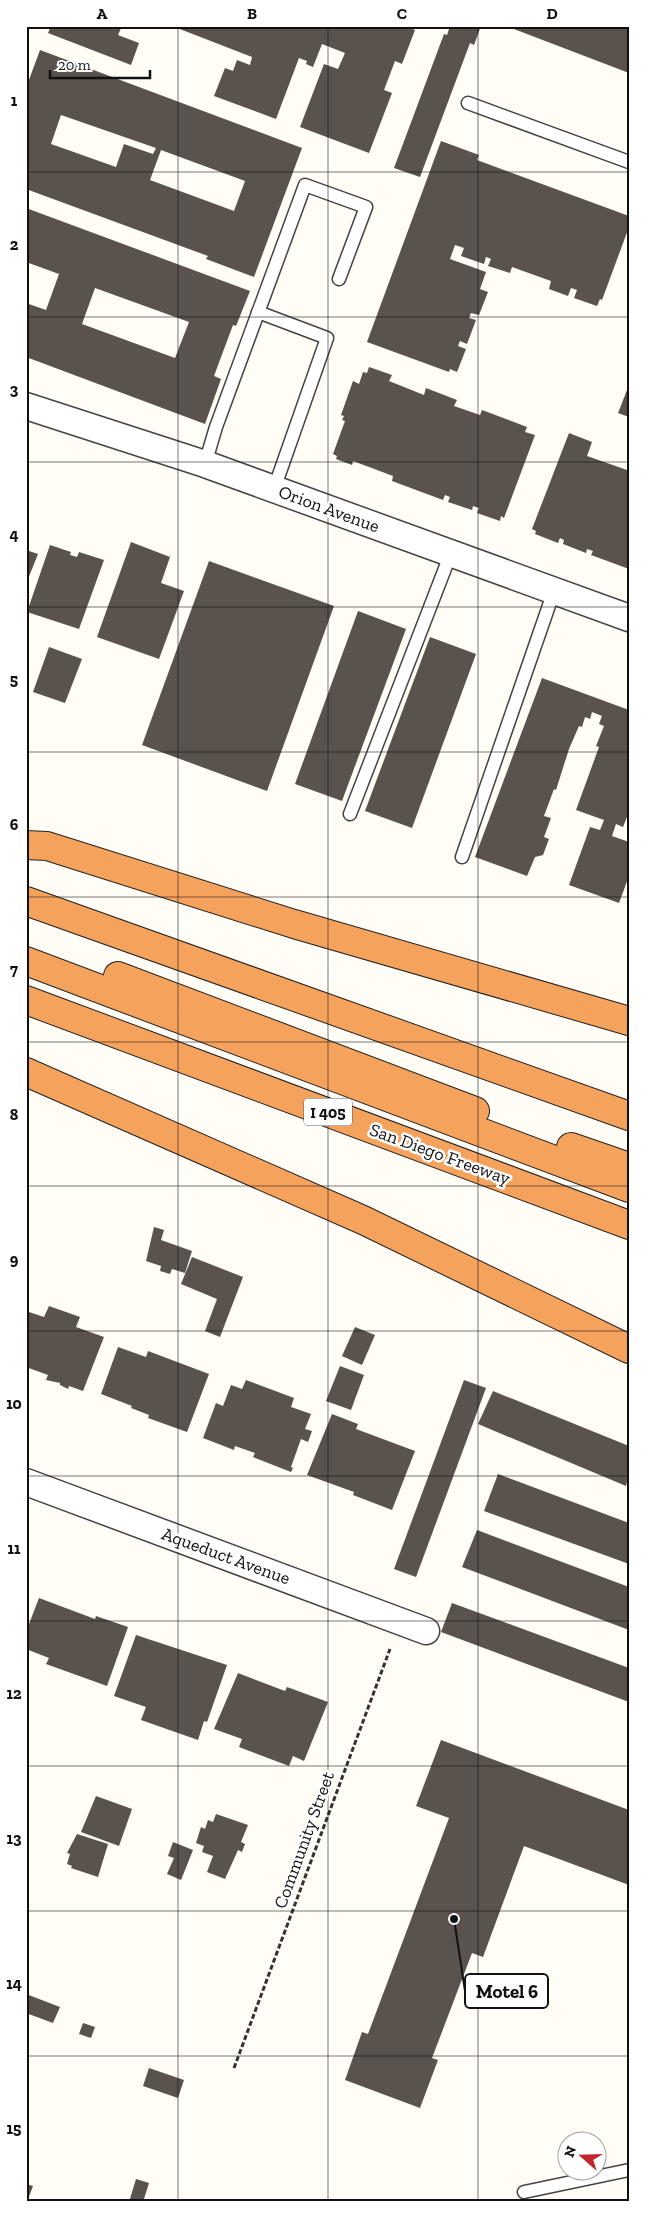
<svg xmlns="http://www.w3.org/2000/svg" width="655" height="2228" font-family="'Zilla Slab',serif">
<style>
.building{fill:#5a524d;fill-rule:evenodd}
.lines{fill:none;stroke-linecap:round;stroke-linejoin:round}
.lane-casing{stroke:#444;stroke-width:15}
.street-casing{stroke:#444;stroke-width:29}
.highway-casing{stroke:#222;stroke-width:30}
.path{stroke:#333;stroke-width:3;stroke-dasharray:5 2.5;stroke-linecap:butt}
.lane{stroke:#fff;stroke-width:12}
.street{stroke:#fff;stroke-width:26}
.highway{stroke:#f5a25d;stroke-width:28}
.grid{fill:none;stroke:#111;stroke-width:1;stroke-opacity:0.55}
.labels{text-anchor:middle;stroke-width:5;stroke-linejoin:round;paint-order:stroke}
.shield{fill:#fff;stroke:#585858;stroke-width:1}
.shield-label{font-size:16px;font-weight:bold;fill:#111}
.street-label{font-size:18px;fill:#111;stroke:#fff}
.leader{fill:none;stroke:#111;stroke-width:2}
.callout-dot{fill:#111;stroke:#fff;stroke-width:2}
.callout{fill:#fff;stroke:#111;stroke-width:2}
.callout-label{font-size:19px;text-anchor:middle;font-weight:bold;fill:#111}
.neatline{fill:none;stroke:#111;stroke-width:2}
.grid-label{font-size:16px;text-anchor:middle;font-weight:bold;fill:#111}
</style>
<rect width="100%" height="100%" fill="#fffdf5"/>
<!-- building -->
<g class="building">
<path d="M51 26H122L118 35 139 43 131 65 48 33Z"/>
<path d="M172 26H405L415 30 402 64 395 61 384 90 392 93 369 153 300 127 324 64 338 69 345 53 322 44 313 67 306 64 307 61 299 58 276 119 214 96 225 68 233 71 237 60 250 65 252 57Z"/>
<path d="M450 26H481L474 45 470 43 420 177 394 168 444 34 447 35Z"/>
<path d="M506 26H629V73Z"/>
<path d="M40 50 302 148 254 277 206 259 208 256 26 189V88ZM61 115 156 148 153 154 124 144 116 167 51 144ZM161 150 245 181 234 211 150 180Z"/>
<path d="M441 141 479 155 477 160 629 216V227L602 300 600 299 597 306 574 298 577 290 571 288 568 296 549 289 551 281 512 267 510 273 488 266 491 259 486 257 484 264 461 256 464 248 455 245 450 259 486 272 480 289 488 292 479 315 471 313 469 318 476 320 467 344 460 341 458 346 466 349 457 372 450 369 449 372 367 342Z"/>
<path d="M26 208 250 291 236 326 233 325 214 376 221 379 205 424 26 357V303L46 310 59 274 26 262ZM95 288 189 322 175 358 82 324Z"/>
<path d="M369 367 392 375 389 381 424 395 426 388 457 400 454 406 480 415 482 410 527 427 525 432 535 435 504 518 501 516 500 521 477 513 479 508 473 506 472 510 448 502 450 497 445 495 443 500 392 481 393 476 353 461 352 465 336 459 337 456 333 454 345 421 342 420 344 416 341 415 353 381 359 384 363 372 367 373Z"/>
<path d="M629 385V417L618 413Z"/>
<path d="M569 433 592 442 587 456 627 470 629 467V569L591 555 593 551 587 549 586 553 563 544 564 540 560 538 558 543 535 534 536 531 532 529Z"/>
<path d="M131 542 170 557 161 583 184 591 159 659 97 637Z"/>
<path d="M50 545 71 552 70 555 77 557 79 552 104 560 79 629 27 612Z"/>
<path d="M26 550 38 554 26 584Z"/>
<path d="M209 561 334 606 267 791 142 745Z"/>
<path d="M358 611 406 629 342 801 295 784Z"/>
<path d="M430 637 476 654 412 828 365 811Z"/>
<path d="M49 647 82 659 65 703 33 692Z"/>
<path d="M542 678 629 710V812L623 827 616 824 612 836 629 842V876L619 903 569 885 590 827 600 830 604 820 576 810 599 747 596 746 604 726 599 724 602 716 592 712 590 719 585 717 582 727 579 726 569 749 556 790 554 789 544 816 551 818 544 837 549 839 543 855 535 857 527 876 475 857Z"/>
<path d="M154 1227 164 1230 161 1240 192 1251 185 1273 172 1269 170 1274 160 1271 161 1266 146 1261Z"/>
<path d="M192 1257 243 1277 220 1337 205 1331 217 1299 181 1284Z"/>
<path d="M49 1306 80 1317 76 1327 104 1337 83 1391 69 1386 68 1389 60 1385V1383L46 1380 48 1375 26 1367V1311L44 1317Z"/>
<path d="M355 1327 375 1335 362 1365 342 1356Z"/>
<path d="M118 1347 146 1357 148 1351 209 1374 187 1432 148 1418 149 1415 131 1408 132 1406 101 1394Z"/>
<path d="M340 1366 364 1375 351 1410 326 1401Z"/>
<path d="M246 1380 294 1398 291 1407 311 1414 305 1429 312 1431 308 1442 301 1439 291 1467 293 1468 291 1472 253 1457 255 1453 235 1446 234 1450 203 1438 216 1403 223 1406 231 1385 242 1389Z"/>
<path d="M464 1380 486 1388 416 1577 394 1569Z"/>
<path d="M493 1391 629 1446V1483L627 1482 626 1486 478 1424Z"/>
<path d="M332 1414 358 1424 356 1429 415 1451 392 1510 353 1495 354 1492 307 1475Z"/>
<path d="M498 1474 629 1523V1564L484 1511Z"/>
<path d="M477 1530 629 1587V1630L462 1567Z"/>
<path d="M39 1598 95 1619 96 1616 128 1627 107 1686 46 1664 49 1658 26 1649V1632Z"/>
<path d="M452 1603 629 1668V1702L441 1632Z"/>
<path d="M136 1635 227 1665 207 1722 204 1721 198 1740 141 1720 146 1707 114 1696Z"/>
<path d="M238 1673 285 1691 287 1687 328 1702 304 1761 293 1756 289 1766 239 1747 242 1739 214 1729Z"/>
<path d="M441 1740 629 1810V1885L524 1846 483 1957 472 1953 432 2058 438 2060 420 2108 345 2080 362 2032 368 2034 449 1818 416 1806Z"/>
<path d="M96 1796 132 1809 119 1846 81 1832Z"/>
<path d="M216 1814 248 1825 241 1842 245 1844 242 1852 238 1850 225 1879 207 1872 213 1856 202 1852 204 1846 196 1843 201 1827 205 1829 208 1820 213 1822Z"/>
<path d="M77 1834 108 1844 98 1877 71 1868 72 1866 67 1864 70 1854 67 1853Z"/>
<path d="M173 1842 193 1850 181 1880 167 1874 174 1858 168 1856Z"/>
<path d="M26 1994 60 2007 53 2023 26 2013Z"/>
<path d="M83 2023 95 2027 91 2038 79 2034Z"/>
<path d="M149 2068 184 2080 178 2098 143 2086Z"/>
<path d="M136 2179 149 2183 143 2202H129Z"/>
<path d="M26 2184 33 2186 27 2202H26Z"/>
</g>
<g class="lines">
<defs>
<g id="lane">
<path d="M468 103 629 162"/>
<path d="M258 312 327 338 274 489"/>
<path d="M205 464 216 427 305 185 366 207 339 279"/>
<path d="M350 814 451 553"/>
<path d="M462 857 554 591"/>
<path d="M524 2192 629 2170"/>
</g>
<g id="street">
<path d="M26 406 205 464 629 618"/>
<path d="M26 1482 426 1631"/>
</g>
<g id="highway">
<path d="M26 845 47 846 294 924 629 1021"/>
<path d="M26 901 629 1116"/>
<path d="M26 961 629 1188"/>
<path d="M118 976 475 1111"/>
<path d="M26 1000 629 1225"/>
<path d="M26 1072 363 1220 629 1349"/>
<path d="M571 1147 629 1167"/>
</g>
</defs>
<!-- lane casing -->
<use href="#lane" class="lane-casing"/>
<!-- street casing -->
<use href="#street" class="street-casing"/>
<!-- highway casing -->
<use href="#highway" class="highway-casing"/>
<!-- path -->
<path class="path" d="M234 2068 390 1649"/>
<!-- lane -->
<use href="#lane" class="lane"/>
<!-- street -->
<use href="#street" class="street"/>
<!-- highway -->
<use href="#highway" class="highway"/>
</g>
<!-- grid -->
<path class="grid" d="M178 26V2202M328 26V2202M478 26V2202M26 172H629M26 317H629M26 462H629M26 607H629M26 752H629M26 897H629M26 1042H629M26 1186H629M26 1331H629M26 1476H629M26 1621H629M26 1766H629M26 1911H629M26 2056H629"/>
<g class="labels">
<!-- shield labels -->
<rect class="shield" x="304" y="1098.5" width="48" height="27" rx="4"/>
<g class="shield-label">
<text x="328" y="1118">I 405</text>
</g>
<!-- street labels -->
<g class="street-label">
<text transform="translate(329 509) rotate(20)" y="6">Orion Avenue</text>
<text transform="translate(440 1154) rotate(20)" y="6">San Diego Freeway</text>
<text transform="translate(226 1556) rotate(20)" y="6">Aqueduct Avenue</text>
<text transform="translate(304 1840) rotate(-70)" y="6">Community Street</text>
</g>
</g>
<!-- callouts -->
<path class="leader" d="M454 1919L465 1991"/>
<circle class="callout-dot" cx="454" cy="1919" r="5"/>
<rect class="callout" x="465" y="1974" width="83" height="34" rx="5"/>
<g class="callout-label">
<text x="507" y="1998">Motel 6</text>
</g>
<!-- border -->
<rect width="655" height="2228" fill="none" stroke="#ffffff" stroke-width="55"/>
<!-- north arrow -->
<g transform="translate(582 2156) rotate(290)"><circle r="24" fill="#ffffff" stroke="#a0a0a0"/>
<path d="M0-4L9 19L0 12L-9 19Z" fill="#c4262e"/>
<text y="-8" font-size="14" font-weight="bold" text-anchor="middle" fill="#111111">N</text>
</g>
<!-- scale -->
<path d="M50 70v8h100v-8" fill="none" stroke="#111111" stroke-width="2.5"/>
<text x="58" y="70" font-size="15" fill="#111111" stroke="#ffffff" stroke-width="4" paint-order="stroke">20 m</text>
<rect x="28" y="28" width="600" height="2172" class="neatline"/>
<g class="grid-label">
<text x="102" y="19">A</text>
<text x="252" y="19">B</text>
<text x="402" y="19">C</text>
<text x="552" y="19">D</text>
<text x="14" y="106">1</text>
<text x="14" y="250">2</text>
<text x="14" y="395">3</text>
<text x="14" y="540">4</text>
<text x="14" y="685">5</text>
<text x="14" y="830">6</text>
<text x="14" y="975">7</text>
<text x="14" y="1120">8</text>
<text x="14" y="1265">9</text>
<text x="14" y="1409">10</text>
<text x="14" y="1554">11</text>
<text x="14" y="1699">12</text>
<text x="14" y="1844">13</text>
<text x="14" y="1989">14</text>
<text x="14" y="2134">15</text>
</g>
</svg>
